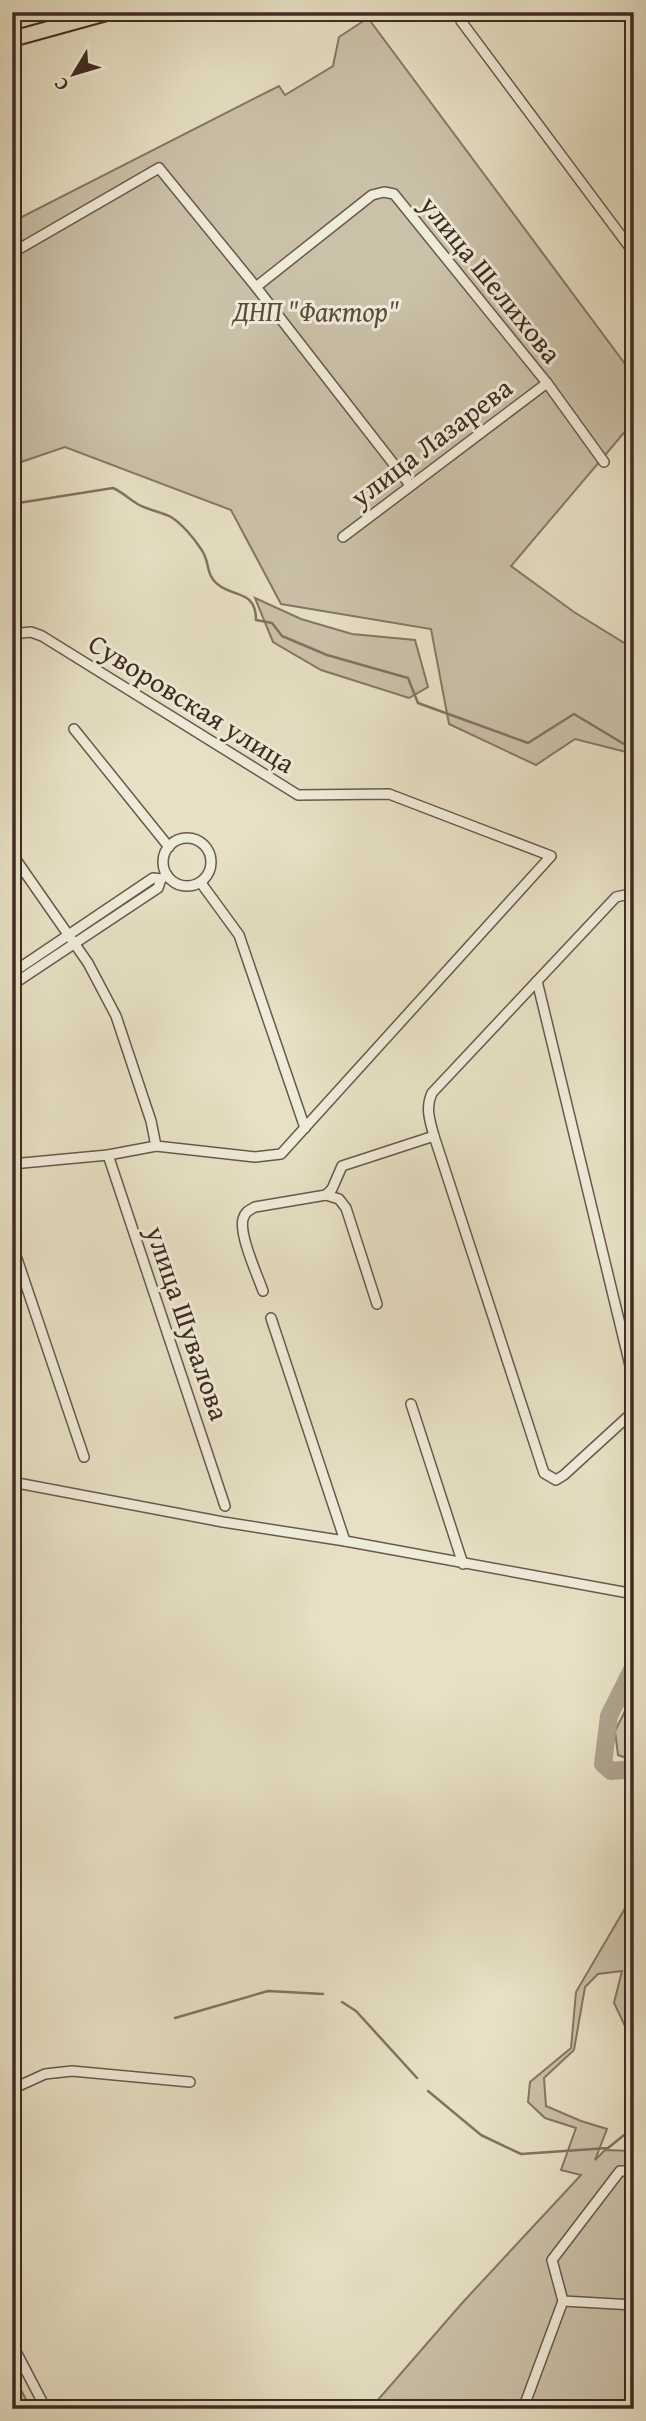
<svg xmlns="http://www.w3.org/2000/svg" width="646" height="2421" font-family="'Gentium Book Plus',serif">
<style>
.green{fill:#cbc1a9;stroke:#867666;stroke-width:2}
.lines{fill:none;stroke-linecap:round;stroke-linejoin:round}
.stream{stroke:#827263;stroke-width:2.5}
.river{stroke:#aea28d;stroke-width:18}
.minor-casing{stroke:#6a584b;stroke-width:12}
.primary-casing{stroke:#402b23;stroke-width:18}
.minor{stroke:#efebd9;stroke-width:9}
.primary{stroke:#e7e0c4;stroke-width:14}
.labels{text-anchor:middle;stroke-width:6;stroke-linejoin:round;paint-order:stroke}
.street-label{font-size:28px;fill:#402b23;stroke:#efebd9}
.park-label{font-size:28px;font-style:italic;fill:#5c493e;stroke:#efebd9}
</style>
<rect width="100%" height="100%" fill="#e7e0c4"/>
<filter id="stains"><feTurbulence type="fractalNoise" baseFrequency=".00286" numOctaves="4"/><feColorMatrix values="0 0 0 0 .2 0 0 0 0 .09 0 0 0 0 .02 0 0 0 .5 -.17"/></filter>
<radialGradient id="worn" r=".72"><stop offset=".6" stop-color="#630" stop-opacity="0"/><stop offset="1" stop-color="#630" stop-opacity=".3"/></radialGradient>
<!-- green -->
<g class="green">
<path d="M368 18 634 376V421L511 566 574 612 634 649V754L575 739 536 765 449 724 431 629 281 604 231 510 65 447 12 465V217L18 219 279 86 285 95 333 66 339 37Z"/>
<path d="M255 598 301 619 352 634 415 640 428 687 409 698 321 670 273 642Z"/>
<path d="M634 1693V1761L618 1755 615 1731Z"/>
<path d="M634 1889V2045L614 2003 622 1971 598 1974 585 1987 574 2050 544 2078 546 2106 581 2121 607 2129 595 2160 605 2150 632 2151 630 2116 634 2103V2409H370L463 2302 581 2175 561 2170 576 2128 545 2118 528 2102 530 2082 571 2048 576 1992 631 1898Z"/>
<path d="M12 2373 31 2409H12Z"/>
</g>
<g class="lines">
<!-- stream -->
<g class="stream">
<path d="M12 504 113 488C122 492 128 498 136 503 146 510 160 511 171 517 182 524 194 538 201 549 211 562 204 575 220 586 235 597 256 591 256 620L272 623 282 636 327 655 408 678 418 703 528 743 574 714 634 750"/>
<path d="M342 2002 356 2011 417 2078"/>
<path d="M175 2018 268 1991 323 1994"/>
<path d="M428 2091 481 2135 521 2154 608 2148 634 2127"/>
</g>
<!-- river -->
<path class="river" d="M634 1666 609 1716 603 1764 611 1771 634 1769"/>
<defs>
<g id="minor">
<path d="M461 12V21L634 253"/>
<path d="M629 12 634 18"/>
<path d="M12 253 159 168 256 287 410 485"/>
<path d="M256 287 372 195 384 192 394 194 547 383 604 462"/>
<path d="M343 537 547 383"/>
<path d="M12 634 31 632 42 636 298 795 389 794 551 856 281 1154 255 1157 156 1146 108 1155 12 1164"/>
<path d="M74 729 169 847"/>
<circle cx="187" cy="862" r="24"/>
<path d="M12 854 88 963 116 1016 151 1121 156 1146"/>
<path d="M201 883 239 935 305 1128"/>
<path d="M634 893 616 897 432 1093C425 1108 430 1121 434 1136L544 1473 556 1480 564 1475 634 1411"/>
<path d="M12 973 153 878 161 879"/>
<path d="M537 981 634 1382"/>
<path d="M12 985 158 888 161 879 167 875"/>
<path d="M108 1155 225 1506"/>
<path d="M326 1195 332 1189 342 1166 434 1136"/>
<path d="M12 1244 84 1457"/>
<path d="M263 1291C257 1274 239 1235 243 1219 245 1212 249 1210 255 1207L326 1195 339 1199 346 1208 377 1304"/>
<path d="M271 1318 345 1541"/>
<path d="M411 1404 463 1564"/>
<path d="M12 1482 223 1522 345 1541 634 1594"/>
<path d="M12 2089 45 2074 72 2071 190 2082"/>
<path d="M563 2301 634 2305"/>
<path d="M12 2344 46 2409"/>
<path d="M523 2409 563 2301 552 2260 620 2171H634"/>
</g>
<path id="primary" d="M12 39 110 12"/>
</defs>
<!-- minor casing -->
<use href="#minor" class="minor-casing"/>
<!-- primary casing -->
<use href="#primary" class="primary-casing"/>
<!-- minor -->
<use href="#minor" class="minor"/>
<!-- primary -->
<use href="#primary" class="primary"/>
</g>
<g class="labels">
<!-- street labels -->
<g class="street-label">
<text transform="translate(491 279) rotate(51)" y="10">улица Шелихова</text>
<text transform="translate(431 442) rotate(-37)" y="10">улица Лазарева</text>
<text transform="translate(192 703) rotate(32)" y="10">Суворовская улица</text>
<text transform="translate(188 1323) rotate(71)" y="10">улица Шувалова</text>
</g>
<!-- park labels -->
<g class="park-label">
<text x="316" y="321">ДНП "Фактор"</text>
</g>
</g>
<!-- margin -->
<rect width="646" height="2421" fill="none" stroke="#e7e0c4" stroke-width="42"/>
<rect x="14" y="14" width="618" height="2393" fill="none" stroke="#402b23" stroke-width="3.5"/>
<rect x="21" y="21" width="604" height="2379" fill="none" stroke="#402b23" stroke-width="2"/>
<!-- north arrow -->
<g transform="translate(74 74) rotate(232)" stroke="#efebd9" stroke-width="5" paint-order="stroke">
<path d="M0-5L12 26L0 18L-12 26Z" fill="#402b23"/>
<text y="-10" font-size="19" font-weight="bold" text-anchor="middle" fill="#402b23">С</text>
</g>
<rect width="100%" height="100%" filter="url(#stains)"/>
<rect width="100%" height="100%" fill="url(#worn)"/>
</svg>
